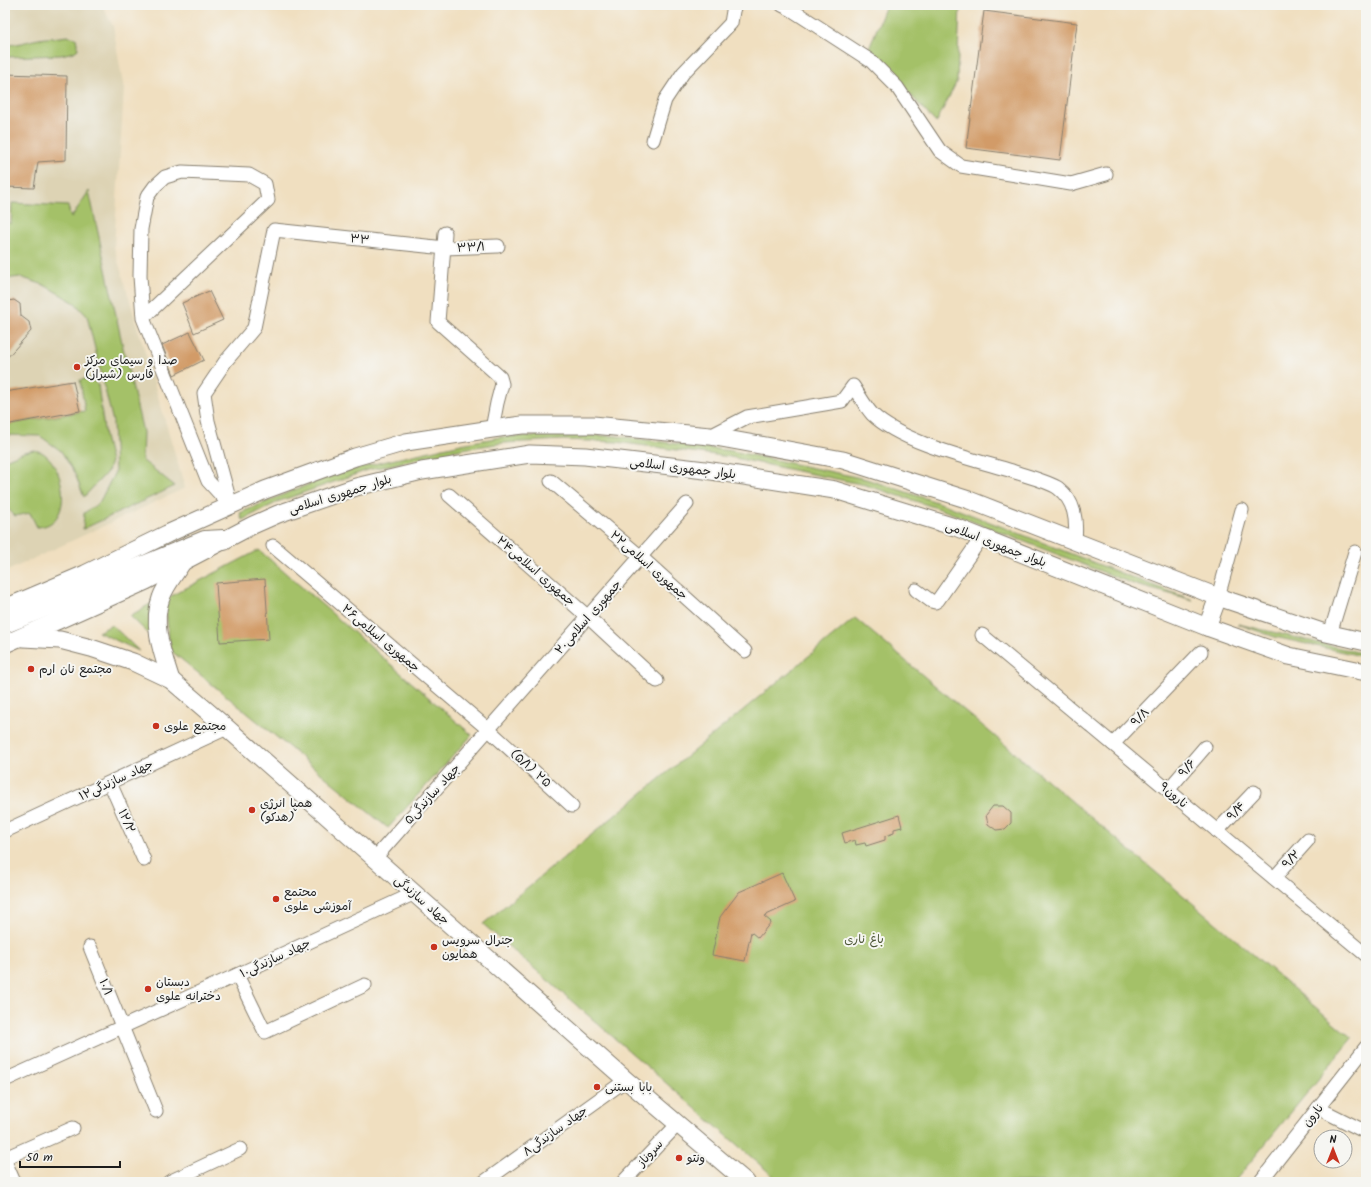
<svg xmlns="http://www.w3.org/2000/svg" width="1371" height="1187" font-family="Kalam,'Playpen Sans Arabic',sans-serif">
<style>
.built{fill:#ddd3b4}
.green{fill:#a4c168;stroke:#606e42}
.building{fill:#d29b67}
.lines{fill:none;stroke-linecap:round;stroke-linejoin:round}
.minor-casing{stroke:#867e6e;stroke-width:15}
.major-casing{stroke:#867e6e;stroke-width:19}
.highway-casing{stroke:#867e6e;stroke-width:22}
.minor{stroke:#fff;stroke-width:13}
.major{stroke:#fff;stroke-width:17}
.highway{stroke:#fff;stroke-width:20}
.poi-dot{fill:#c8321e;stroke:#f6f6f2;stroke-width:1.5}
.labels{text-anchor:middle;stroke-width:4;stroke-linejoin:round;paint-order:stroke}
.street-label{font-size:12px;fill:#1c1c1c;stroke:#f6f6f2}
.poi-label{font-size:12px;fill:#1c1c1c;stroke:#f6f6f2;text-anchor:start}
.park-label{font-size:12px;fill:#4c5637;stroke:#f6f6f2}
</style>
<rect width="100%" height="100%" fill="#f6f6f2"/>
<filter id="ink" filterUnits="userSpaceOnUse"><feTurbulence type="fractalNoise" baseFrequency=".025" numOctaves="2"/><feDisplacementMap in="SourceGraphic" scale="8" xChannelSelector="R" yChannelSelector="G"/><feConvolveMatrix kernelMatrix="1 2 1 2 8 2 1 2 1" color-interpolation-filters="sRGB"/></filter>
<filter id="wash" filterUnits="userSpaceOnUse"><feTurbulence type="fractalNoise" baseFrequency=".012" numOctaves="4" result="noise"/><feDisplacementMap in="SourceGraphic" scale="16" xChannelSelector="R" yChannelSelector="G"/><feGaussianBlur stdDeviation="0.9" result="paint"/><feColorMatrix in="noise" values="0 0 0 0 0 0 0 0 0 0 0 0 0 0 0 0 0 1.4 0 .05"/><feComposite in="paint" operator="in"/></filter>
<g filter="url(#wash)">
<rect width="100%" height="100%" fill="#f0dfc0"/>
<!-- built -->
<path class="built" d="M5 5H102L113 26 124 90 114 247 185 488 5 572Z"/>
<!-- green -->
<g class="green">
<path d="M886 5H960L957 81 936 123 869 49Z"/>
<path d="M67 36 76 38 78 49 74 52 61 55 5 57V45C18 45 27 41 39 39 49 37 58 38 67 36Z"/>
<path d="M89 191 124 352 143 432 142 460 175 486 83 529 84 513 99 503 115 472 113 422 87 316 75 303 44 285 20 277 5 279V221L11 224 12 203 68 206 71 218Z"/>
<path d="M90 378 98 385 105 437 111 461 108 471 84 497 75 474 61 451 40 436 5 435V425L85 411 80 380Z"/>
<path d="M557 435 616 436 732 451 866 479 946 505 1136 579 1193 600 1136 585 943 510 865 485 730 457 616 442 563 440 504 443 462 449 368 470 280 501 242 520 240 513 294 490 337 474 374 464 461 444 501 437Z"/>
<path d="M34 450C37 451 40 451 43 453 66 468 74 526 37 527L30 513 15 516 5 506V460L24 452Z"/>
<path d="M259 550 472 735 388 828 170 650 165 599Z"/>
<path d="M155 601 151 636 130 616Z"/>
<path d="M855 618 1352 1038 1234 1182H780L483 924Z"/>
<path d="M1238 624 1366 654V657L1275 637Z"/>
<path d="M112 625 139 651 98 632Z"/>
</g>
<g id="blocks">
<!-- building -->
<g class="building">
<path d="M984 11 1077 23 1060 160 966 148Z"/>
<path d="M5 74 67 76 66 160 38 162 34 188 5 187Z"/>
<path d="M209 291 223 320 194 333 182 303Z"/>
<path d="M14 300 20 304 21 316 29 322 31 331 5 360V307L8 301Z"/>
<path d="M190 332 204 360 174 375 162 345Z"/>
<path d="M73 381 80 411 5 425V392Z"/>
<path d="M265 579 269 639 220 642 216 583Z"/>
<path d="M993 806H1003L1011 813V823L1005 829 996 830 988 824 986 815Z"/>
<path d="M899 815 902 827 894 829V833L885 836V840L866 846 865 843 856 845 855 840 845 843 842 833Z"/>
<path d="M782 873 795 902 764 916 771 922 758 938 751 932 745 961 712 955 720 917 739 892Z"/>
</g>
</g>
</g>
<g filter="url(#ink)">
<use href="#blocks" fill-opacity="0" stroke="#867e6e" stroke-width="1"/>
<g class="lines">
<defs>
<g id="minor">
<path d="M782 5 792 10 871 61 897 87 940 151 961 166 1071 184 1106 174"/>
<path d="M653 140 665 100 683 73 731 23 733 11 735 5"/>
<path d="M445 233 438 322 500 377 502 384 497 403 492 429"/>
<path d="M143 318 268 200 265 184 249 175 182 172 165 177 155 186 147 197 141 229 140 276 143 318 208 481 231 506"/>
<path d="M710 436 747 417 842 401 853 386C859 395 865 406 872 414 902 443 972 459 1012 471 1023 475 1050 482 1058 488 1075 501 1077 520 1075 540"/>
<path d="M551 481 641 557 745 651"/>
<path d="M449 495 588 617 657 681"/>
<path d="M230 502 208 421 204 393 225 362 254 328 274 230 445 248 498 246"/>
<path d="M273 546 489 730 572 806"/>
<path d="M916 590 931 601 935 602 938 600 982 537"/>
<path d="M1218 597 1242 510"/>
<path d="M1330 634 1355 552"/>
<path d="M982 635 1366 955"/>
<path d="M1113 744 1201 652"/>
<path d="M110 783 144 860"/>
<path d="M1168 790 1205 747"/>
<path d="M5 831 227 728"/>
<path d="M1217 831 1254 792"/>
<path d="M375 858 687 504"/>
<path d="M1274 878 1308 840"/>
<path d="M90 947 156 1111"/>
<path d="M237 975 265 1032 365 985"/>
<path d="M5 1080 237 975 415 893"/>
<path d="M1318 1108 1366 1132"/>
<path d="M5 1158 73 1128"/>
<path d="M5 1161 14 1182"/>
<path d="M169 1182 240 1149"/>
<path d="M484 1182 626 1080"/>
<path d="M623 1182 678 1124"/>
<path d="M1260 1182 1366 1047"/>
</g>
<g id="major">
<path d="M5 608 85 574 167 534 265 490 355 457 406 442 492 429 522 425H593L710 436 843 460 969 500 1218 597 1322 632 1366 642"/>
<path d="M1207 627 1218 597"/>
<path d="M23 638 60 640 91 648 133 662 171 680 227 728 626 1080 746 1182"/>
<path d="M5 644 146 581 253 525 278 514 356 487 422 471 530 454 585 456 705 470 835 490 958 528 1207 627 1289 656 1366 672"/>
<path d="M171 680C163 655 151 624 161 598 165 586 175 574 182 563"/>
</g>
<path id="highway" d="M5 623 205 541 224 540"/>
</defs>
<!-- minor casing -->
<use href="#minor" class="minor-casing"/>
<!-- major casing -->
<use href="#major" class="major-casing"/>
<!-- highway casing -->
<use href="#highway" class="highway-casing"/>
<!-- minor -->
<use href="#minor" class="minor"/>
<!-- major -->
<use href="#major" class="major"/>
<!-- highway -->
<use href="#highway" class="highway"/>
</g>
</g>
<!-- markers -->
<g class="poi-dot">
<circle cx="77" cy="367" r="4"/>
<circle cx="31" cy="669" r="4"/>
<circle cx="156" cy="726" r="4"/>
<circle cx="252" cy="810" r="4"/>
<circle cx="276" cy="899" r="4"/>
<circle cx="434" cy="947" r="4"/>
<circle cx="148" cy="989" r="4"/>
<circle cx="597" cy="1087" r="4"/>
<circle cx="679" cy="1158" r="4"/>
</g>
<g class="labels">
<!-- street labels -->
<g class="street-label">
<text transform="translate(360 239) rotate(6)" y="4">۳۳</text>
<text transform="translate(471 247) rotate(-3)" y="4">۳۳/۱</text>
<text transform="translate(683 468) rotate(7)" y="4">بلوار جمهوری اسلامی</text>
<text transform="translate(340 494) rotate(-17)" y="4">بلوار جمهوری اسلامی</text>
<text transform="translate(996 544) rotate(21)" y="4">بلوار جمهوری اسلامی</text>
<text transform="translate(649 565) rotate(41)" y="4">جمهوری اسلامی۲۲</text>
<text transform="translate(536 571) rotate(41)" y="4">جمهوری اسلامی۲۴</text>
<text transform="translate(588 617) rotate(-49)" y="4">جمهوری اسلامی۲۰</text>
<text transform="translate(381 638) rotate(40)" y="4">جمهوری اسلامی۲۶</text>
<text transform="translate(1140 717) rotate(-46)" y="4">۹/۸</text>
<text transform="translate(531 768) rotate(42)" y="4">(۵/۱) ۲۵</text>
<text transform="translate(1187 768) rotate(-49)" y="4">۹/۶</text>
<text transform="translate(116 780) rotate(-25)" y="4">جهاد سازندگی۱۲</text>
<text transform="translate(432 794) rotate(-48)" y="4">جهاد سازندگی۵</text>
<text transform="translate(1174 795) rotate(40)" y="4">نارون۹</text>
<text transform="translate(1236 811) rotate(-46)" y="4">۹/۴</text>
<text transform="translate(127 821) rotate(66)" y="4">۱۲/۲</text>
<text transform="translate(1291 859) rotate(-48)" y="4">۹/۲</text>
<text transform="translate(422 900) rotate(41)" y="4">جهاد سازندگی</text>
<text transform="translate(275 958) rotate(-25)" y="4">جهاد سازندگی۱۰</text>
<text transform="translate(106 987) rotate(68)" y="4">۱۰/۱</text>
<text transform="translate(1313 1115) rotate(-52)" y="4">نارون</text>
<text transform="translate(555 1131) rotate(-36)" y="4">جهاد سازندگی۸</text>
<text transform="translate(650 1153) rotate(-47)" y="4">سروناز</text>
</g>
<!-- poi labels -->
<g class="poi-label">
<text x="85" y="364">صدا و سیمای مرکز<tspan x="85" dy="14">فارس (شیراز)</tspan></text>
<text x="39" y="673">مجتمع نان ارم</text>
<text x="164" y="730">مجتمع علوی</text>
<text x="260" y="807">همپا انرژی<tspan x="260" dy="14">(هدکو)</tspan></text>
<text x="284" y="896">محتمع<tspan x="284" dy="14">آموزشی علوی</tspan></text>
<text x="442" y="944">جنرال سرویس<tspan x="442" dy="14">همایون</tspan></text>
<text x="156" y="986">دبستان<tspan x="156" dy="14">دخترانه علوی</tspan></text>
<text x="605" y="1091">بابا بستنی</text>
<text x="687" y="1162">ونتو</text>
</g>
<!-- park labels -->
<g class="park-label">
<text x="864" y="943">باغ ناری</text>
</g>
</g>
<!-- margin -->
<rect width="1371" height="1187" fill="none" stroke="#f6f6f2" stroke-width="20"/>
<!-- north arrow -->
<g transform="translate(1333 1149)"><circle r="19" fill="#f6f6f2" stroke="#9f9f9c"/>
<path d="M0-3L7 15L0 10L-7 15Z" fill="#c8321e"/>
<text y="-6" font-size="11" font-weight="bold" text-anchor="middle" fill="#1c1c1c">N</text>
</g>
<!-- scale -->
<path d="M20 1161v6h100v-6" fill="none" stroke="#1c1c1c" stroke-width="2"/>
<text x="26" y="1161" font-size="12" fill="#1c1c1c" stroke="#f6f6f2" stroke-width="3" paint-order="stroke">50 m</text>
</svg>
